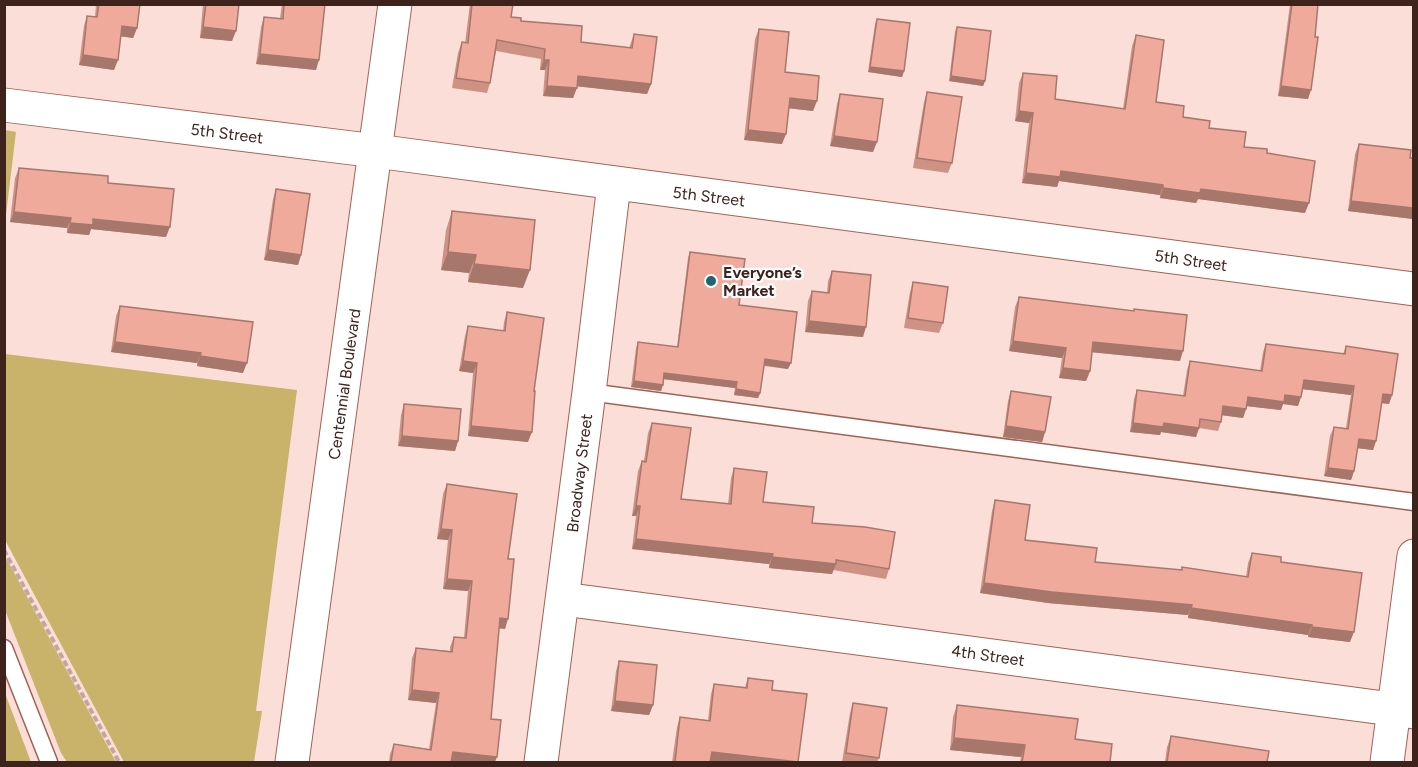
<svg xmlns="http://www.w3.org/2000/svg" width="1418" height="767" font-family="Figtree,sans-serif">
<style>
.green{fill:#c9b36a}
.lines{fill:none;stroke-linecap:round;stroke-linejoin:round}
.lane-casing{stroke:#a16255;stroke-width:19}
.street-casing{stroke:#a16255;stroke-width:35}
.secondary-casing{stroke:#a16255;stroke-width:35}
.path{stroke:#c2a69f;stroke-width:4;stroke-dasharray:6 3;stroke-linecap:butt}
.lane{stroke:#fff;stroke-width:16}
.street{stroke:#fff;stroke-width:33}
.secondary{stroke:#fff;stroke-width:33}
.wall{fill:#ce9285}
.shaded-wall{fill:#a7776c}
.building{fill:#efaa9b;stroke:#a7776c;stroke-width:1.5}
.poi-dot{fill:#1c6573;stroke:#fff;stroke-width:2}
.labels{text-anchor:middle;stroke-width:4.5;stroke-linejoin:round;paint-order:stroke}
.street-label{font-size:16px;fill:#3e231d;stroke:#fff}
.poi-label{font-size:16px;font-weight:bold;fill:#3e231d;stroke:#fff;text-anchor:start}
</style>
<rect width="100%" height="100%" fill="#fbded7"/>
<!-- green -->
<g class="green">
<path d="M5 130 16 132 5 223 6 138Z"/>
<path d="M5 354 297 390 256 711H262L254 762H124L5 540Z"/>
<path d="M4 556H5L116 762H67L61 753 5 610Z"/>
<path d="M4 693H5L31 762H5Z"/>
</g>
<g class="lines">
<defs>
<g id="lane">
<path d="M589 392 1414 502"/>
<path d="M4 648 49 762"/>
</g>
<g id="street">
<path d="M563 599 1414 712"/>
<path d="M541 762 589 392 614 184"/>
<path d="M1387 762 1414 556"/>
</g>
<g id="secondary">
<path d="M4 105 376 151 1414 289"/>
<path d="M292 762 395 4"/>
</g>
</defs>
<!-- lane casing -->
<use href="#lane" class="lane-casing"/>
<!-- street casing -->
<use href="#street" class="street-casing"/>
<!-- secondary casing -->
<use href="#secondary" class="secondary-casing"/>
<!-- path -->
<path class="path" d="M4 550 119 762"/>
<!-- lane -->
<use href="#lane" class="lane"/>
<!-- street -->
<use href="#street" class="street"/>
<!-- secondary -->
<use href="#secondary" class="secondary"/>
</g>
<!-- wall -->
<g class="wall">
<path d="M96 4H140L137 28 133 38 121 36 114 70 79 65 84 26 87 16 95 17Z"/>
<path d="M203 4H239L232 41 200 38Z"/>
<path d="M282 4H325L316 70 256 64 261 27 264 17 280 18Z"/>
<path d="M470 4H513L511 17 521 21 581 42 629 48 634 34 651 84 647 94 577 86 573 98 543 96 545 70H540L541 59 496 51 490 83 487 93 452 88 458 53 462 42 465 43Z"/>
<path d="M1290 4H1318L1308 99 1278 96Z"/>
<path d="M877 19 904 71 902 77 868 72 875 24Z"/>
<path d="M957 27 985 81 983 86 949 81 955 32Z"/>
<path d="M759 29 785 72 813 111 789 108 782 144 744 140 755 39Z"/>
<path d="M1136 35 1156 102 1183 117 1209 128 1244 147 1267 153 1305 213 1198 199 1196 203 1160 198V195L1059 181 1057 187 1022 183 1029 123 1015 121 1019 83 1023 73 1055 99 1123 109 1132 46Z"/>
<path d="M927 92 952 163 948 173 913 168 924 102Z"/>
<path d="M840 94 873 152 830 146 837 104Z"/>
<path d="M1359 144 1413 158V219L1348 211 1355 154Z"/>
<path d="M19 168 108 183 166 237 91 229 89 235 67 233V228L10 222 15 178Z"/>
<path d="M276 189 301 255 298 265 264 260 273 199Z"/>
<path d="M452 211 523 288 468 282 469 273 441 270 446 230Z"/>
<path d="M690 252 739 305 788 369 764 366 760 393 758 398 734 395 735 388 664 379 661 391 631 387 636 348 638 342 677 347 688 258Z"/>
<path d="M832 271 863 337 805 332 808 301 812 291 827 293 828 281Z"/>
<path d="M913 282 943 323 939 333 904 328 910 292Z"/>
<path d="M1019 297 1180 361 1092 352 1090 371 1086 381 1059 378 1062 358 1009 351 1015 307Z"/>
<path d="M120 306 243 373 197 366V363L111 352 116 316Z"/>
<path d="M507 312 534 391 528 442 468 436 473 373 459 371 465 336 468 326 503 331 504 322Z"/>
<path d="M1266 344 1343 354 1346 346 1392 395 1389 404 1382 403 1376 441 1373 450 1357 448 1354 471 1351 480 1324 476 1330 436 1334 427 1346 428 1351 395 1303 389 1298 406 1283 404 1281 410 1247 406 1243 418 1222 415 1221 422 1218 431 1199 428 1196 437 1161 432 1160 435 1130 432 1134 399 1137 390 1183 396 1187 370 1190 361 1260 371 1263 352Z"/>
<path d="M1011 391 1045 432 1042 442 1003 437 1008 401Z"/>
<path d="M404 404 458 441 455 451 398 446 401 415Z"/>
<path d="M652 423 681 499 728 504 731 478 734 468 763 502 812 523 889 569 886 579 833 570 832 574 769 568V564L632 549 636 516H632L638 471 642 461H644L648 433Z"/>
<path d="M447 484 508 559 505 629 499 628 457 762H389L390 754 394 744 429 749 436 703 408 700 412 658 416 648 450 651V647L454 637 464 638 468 591 443 589 448 540 437 539 443 494Z"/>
<path d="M995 500 1025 540 1095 562 1181 570 1182 567 1246 577 1248 563 1252 553 1281 562 1350 642 1308 637V635L1188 618V615L1048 603 980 593 992 511Z"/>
<path d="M619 661 653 705 649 715 611 711 616 671Z"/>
<path d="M748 678 772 690 798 762H672L677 727 680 717 708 720 711 694 714 684 745 687Z"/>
<path d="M853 703 879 758 877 762H842L850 713Z"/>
<path d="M957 705 1075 739 1110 762H1020L1021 757 950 750 953 717Z"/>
<path d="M1171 736 1267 762H1165L1167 747Z"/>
</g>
<!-- shaded-wall -->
<g class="shaded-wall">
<path d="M122 26 137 28 133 38 118 36Z"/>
<path d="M203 27 236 31 232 41 200 38Z"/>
<path d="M260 54 319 60 316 70 256 64Z"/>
<path d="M83 55 118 60 114 70 79 65Z"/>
<path d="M544 60H549L545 70H540Z"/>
<path d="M870 67 904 71 902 77 868 72Z"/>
<path d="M578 76 651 84 647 94 574 86Z"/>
<path d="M951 76 985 81 983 86 949 81Z"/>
<path d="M547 86 577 88 573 98 543 96Z"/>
<path d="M1281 86 1311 90 1308 99 1278 96Z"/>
<path d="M790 98 817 101 813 111 786 108Z"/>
<path d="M1019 111 1033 113 1029 123 1015 121Z"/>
<path d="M748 130 786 134 782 144 744 140Z"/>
<path d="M834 136 877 142 873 152 830 146Z"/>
<path d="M1061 171 1163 185 1160 195 1059 181 1057 187 1022 183 1026 173Z"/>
<path d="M1163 188 1201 189 1309 203 1305 213 1198 199 1196 203 1160 198Z"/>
<path d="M1351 201 1413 208V219L1348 211Z"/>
<path d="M14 212 71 218 67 228 10 222Z"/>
<path d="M93 219 170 227 166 237 91 229 89 235 67 233 70 223Z"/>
<path d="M268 250 301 255 298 265 264 260Z"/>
<path d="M448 252 476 255 469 273 441 270Z"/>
<path d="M474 264 530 270 523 288 468 282Z"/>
<path d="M809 321 866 327 863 337 805 332Z"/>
<path d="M1013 341 1066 348 1062 358 1009 351Z"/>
<path d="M115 342 201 353 197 363 111 352Z"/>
<path d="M1093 342 1183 351 1180 361 1089 352Z"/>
<path d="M200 356 247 363 243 373 197 366Z"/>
<path d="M765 359 791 363 788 369 763 365Z"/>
<path d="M463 361 477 363 473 373 459 371Z"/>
<path d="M1063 368 1090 371 1086 381 1059 378Z"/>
<path d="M664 373 737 382 735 388 662 379Z"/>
<path d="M1304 380 1354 386 1351 395 1301 389Z"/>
<path d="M634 381 663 385 661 391 631 387Z"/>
<path d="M736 389 760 393 758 398 734 395Z"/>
<path d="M1383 394 1392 395 1389 404 1380 403Z"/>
<path d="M1285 395 1301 397 1298 406 1283 404 1281 410 1245 406 1248 397Z"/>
<path d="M1223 406 1246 409 1243 418 1220 415Z"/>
<path d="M1133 423H1164L1199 428 1196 437 1161 432 1160 435 1130 432Z"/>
<path d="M471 426 532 432 528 442 468 436Z"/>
<path d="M1006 426 1045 432 1042 442 1003 437Z"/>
<path d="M402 436 458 441 455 451 398 446Z"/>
<path d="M1359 439 1376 441 1373 450 1356 448Z"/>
<path d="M1328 468 1354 471 1351 480 1324 476Z"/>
<path d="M636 506H640L636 516H632Z"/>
<path d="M441 529 452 530 448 540 437 539Z"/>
<path d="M636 539 773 554 769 564 632 549Z"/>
<path d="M772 557 836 564 832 574 769 568Z"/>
<path d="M447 579 472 581 468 591 443 589Z"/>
<path d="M984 583 1192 605 1188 615 1048 603 980 593Z"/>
<path d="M1191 608 1312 625 1308 635 1188 618Z"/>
<path d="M500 618 508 619 505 629 497 628Z"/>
<path d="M1312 627 1354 632 1350 642 1308 637Z"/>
<path d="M412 690 439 693 436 703 408 700Z"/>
<path d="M615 701 653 705 649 715 611 711Z"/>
<path d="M954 738 1025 745 1021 757 950 750Z"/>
<path d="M453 752 497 757 495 762H449Z"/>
<path d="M712 752 798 762H708Z"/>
</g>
<!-- building -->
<g class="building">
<path d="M99 4H140L137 28 122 26 118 60 83 55 87 16 97 17Z"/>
<path d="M206 4H239L236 31 203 27Z"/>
<path d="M284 4H325L319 60 260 54 264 17 283 19Z"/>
<path d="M472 4H513L511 17 521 18V21L582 26 581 42 632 48 634 34 657 37 651 84 578 76 577 88 547 86 549 60H544L545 49 497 40 490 83 456 78 462 42 468 43Z"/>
<path d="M1292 4H1318L1315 37H1318L1311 90 1281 86Z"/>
<path d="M877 19 910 23 904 71 870 67Z"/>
<path d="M957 27 991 31 985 81 951 76Z"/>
<path d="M759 29 789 32 785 72 819 76 817 101 790 98 786 134 748 130Z"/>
<path d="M1136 35 1164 40 1156 102 1184 106 1183 117 1210 121 1209 128 1246 132 1244 147 1267 149V153L1315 161 1309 203 1201 189 1200 193 1163 188V185L1061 171 1060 177 1026 173 1033 113 1019 111 1023 73 1057 76 1055 99 1125 109Z"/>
<path d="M927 92 962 97 952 163 917 158Z"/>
<path d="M840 94 883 99 877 142 834 136Z"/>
<path d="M1359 144 1411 150 1410 158H1413V208L1351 201Z"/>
<path d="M19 168 108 176V183L174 189 170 227 93 219V225L70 223 71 218 14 212Z"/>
<path d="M276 189 310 194 301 255 268 250Z"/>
<path d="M452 211 535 220 530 270 474 264 476 255 448 252Z"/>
<path d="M690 252 745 259 739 305 797 312 791 363 765 359 760 393 736 389 737 382 664 373 663 385 634 381 638 342 678 347Z"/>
<path d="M832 271 871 275 866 327 809 321 812 291 829 293Z"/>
<path d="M913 282 948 287 943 323 908 318Z"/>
<path d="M1019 297 1134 311V309L1187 315 1183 351 1093 342 1090 371 1063 368 1066 348 1013 341Z"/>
<path d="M120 306 253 322 247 363 200 356 201 353 115 342Z"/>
<path d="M507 312 544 318 534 391H535L532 432 471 426 477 363 463 361 468 326 505 331Z"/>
<path d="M1266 344 1345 354 1346 346 1398 354 1392 395 1383 394 1376 441 1359 439 1354 471 1328 468 1334 427 1348 429 1354 386 1304 380 1301 397 1285 395 1284 402 1248 397 1246 409 1223 406 1221 422 1200 419 1199 428 1164 423 1163 427 1133 423 1137 390 1185 396 1190 361 1262 371Z"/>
<path d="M1011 391 1051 397 1045 432 1006 426Z"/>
<path d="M404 404 461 409 458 441 402 436Z"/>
<path d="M652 423 691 428 681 499 731 504 734 468 767 472 763 502 814 507 812 523 865 527 895 532 889 569 836 560V564L772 557 773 554 636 539 640 506H636L642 461 646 462Z"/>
<path d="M447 484 517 494 508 559H514L508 619 500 618 491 719 501 720 497 757 453 752 451 762H391L394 744 431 750 439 693 412 690 416 648 452 652 454 637 466 638 472 581 447 579 452 530 441 529Z"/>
<path d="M995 500 1030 505 1025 540 1097 548 1095 562 1182 570V567L1248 577 1252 553 1281 557V562L1362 573 1354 632 1312 627V625L1191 608 1192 605 1052 592 984 583Z"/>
<path d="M619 661 657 665 653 705 615 701Z"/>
<path d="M748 678 773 681 772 690 807 694 798 762 712 752 710 762H675L680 717 710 721 714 684 747 688Z"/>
<path d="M853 703 887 708 879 758 846 753Z"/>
<path d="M957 705 1078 719 1075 739 1112 744 1110 762H1022L1025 745 954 738Z"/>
<path d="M1171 736 1269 751 1267 762H1167Z"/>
</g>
<!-- markers -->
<circle class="poi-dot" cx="711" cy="281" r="6"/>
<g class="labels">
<!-- street labels -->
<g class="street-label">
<text transform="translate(227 133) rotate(7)" y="6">5th Street</text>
<text transform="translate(709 196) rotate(7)" y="6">5th Street</text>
<text transform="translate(1191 260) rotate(8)" y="6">5th Street</text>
<text transform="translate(344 384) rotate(-82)" y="6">Centennial Boulevard</text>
<text transform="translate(579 473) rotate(-83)" y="6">Broadway Street</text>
<text transform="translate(988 655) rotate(8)" y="6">4th Street</text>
</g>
<!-- poi labels -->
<g class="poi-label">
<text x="723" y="278">Everyone’s<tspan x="723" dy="18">Market</tspan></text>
</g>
</g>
<!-- border -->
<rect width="1418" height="767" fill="none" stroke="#3e231d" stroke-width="12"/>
</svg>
